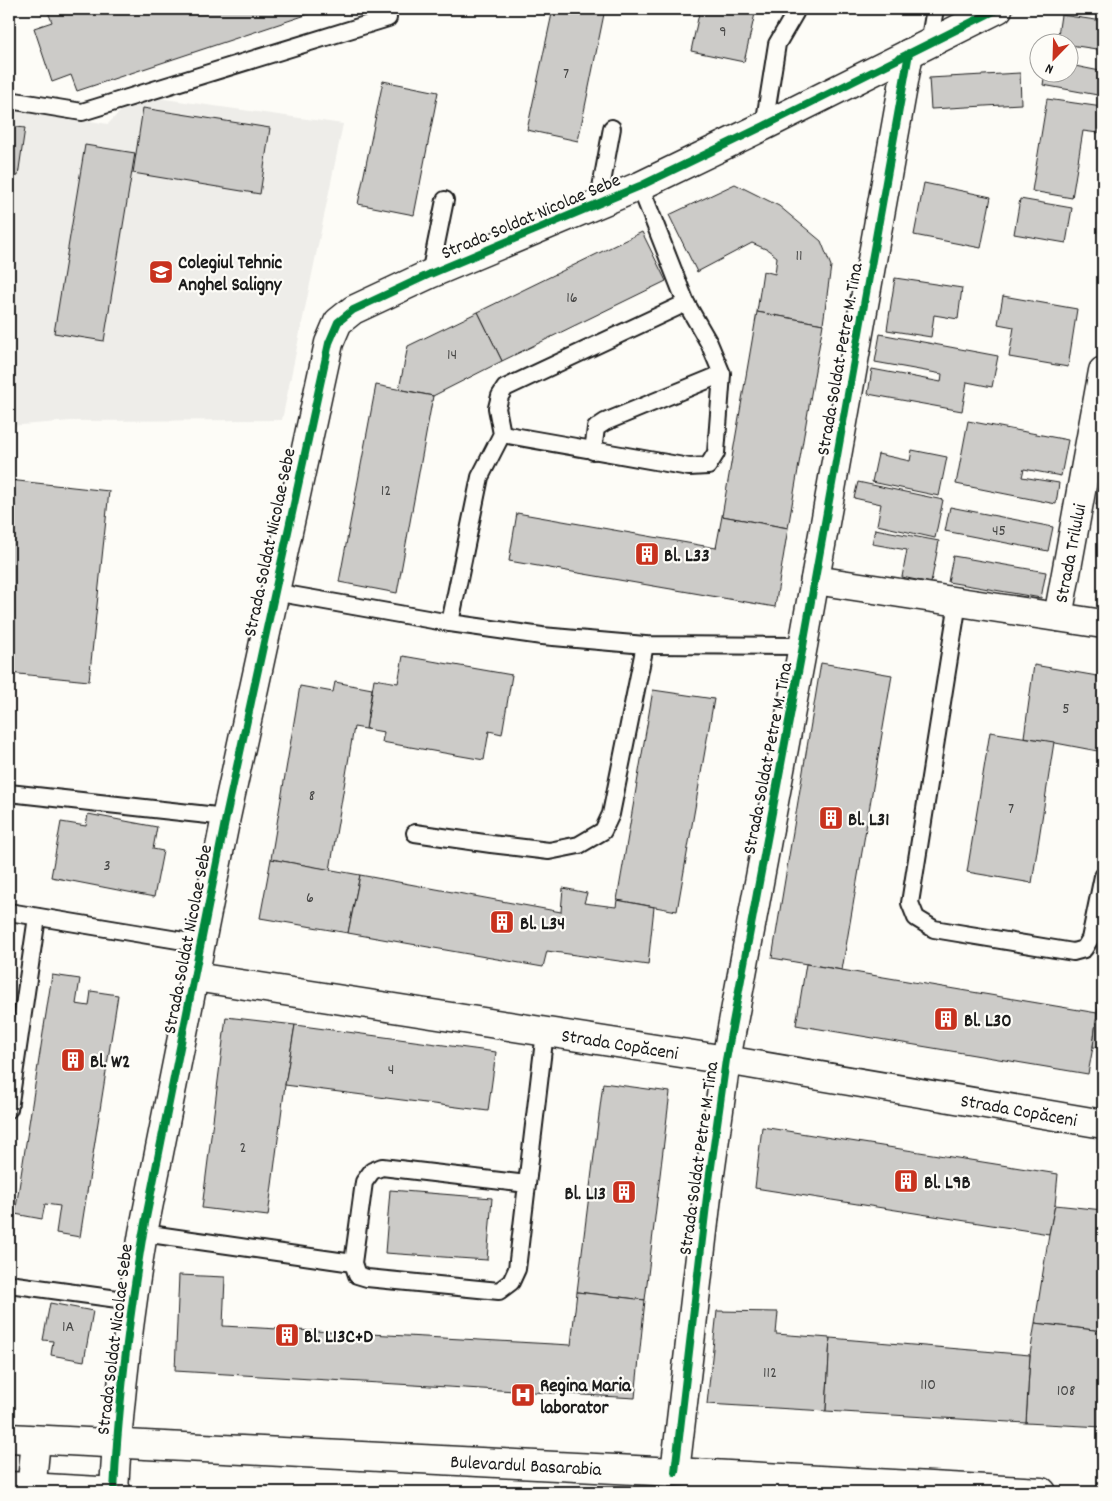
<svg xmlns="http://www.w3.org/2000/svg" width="1112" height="1501" font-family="Dekko,sans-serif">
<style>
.built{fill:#eeede9}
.building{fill:#cccbc8;stroke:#1c1c1c}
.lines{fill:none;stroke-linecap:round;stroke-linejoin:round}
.service-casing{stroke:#1c1c1c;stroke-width:20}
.minor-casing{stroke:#1c1c1c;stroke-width:31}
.primary-casing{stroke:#1c1c1c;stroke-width:31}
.service{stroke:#fdfcf7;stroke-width:16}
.minor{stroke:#fdfcf7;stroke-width:28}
.primary{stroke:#fdfcf7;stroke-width:28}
.cycleway-casing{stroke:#fdfcf7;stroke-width:11}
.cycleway{stroke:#00873e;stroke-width:8}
.labels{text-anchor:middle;stroke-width:4.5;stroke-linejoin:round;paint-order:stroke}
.number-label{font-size:16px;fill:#484847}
.street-label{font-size:19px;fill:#1c1c1c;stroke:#fdfcf7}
.poi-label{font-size:19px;font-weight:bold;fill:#1c1c1c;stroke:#fdfcf7;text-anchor:start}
</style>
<rect width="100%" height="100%" fill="#fdfcf7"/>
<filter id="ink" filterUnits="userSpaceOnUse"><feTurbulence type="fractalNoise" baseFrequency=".02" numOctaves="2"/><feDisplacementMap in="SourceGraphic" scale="10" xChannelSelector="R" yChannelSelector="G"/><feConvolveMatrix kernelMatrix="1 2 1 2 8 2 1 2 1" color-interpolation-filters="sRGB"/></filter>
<g filter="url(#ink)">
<!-- built -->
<path class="built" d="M136 95 343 124 282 420 71 421 9 426V107L108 124Z"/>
<!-- building -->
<g class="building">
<path d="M59 9H324L77 91 71 75 52 82 34 28 52 22 48 12Z"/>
<path d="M553 9H582L604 14 578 141 527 130Z"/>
<path d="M700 9H756L744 62 691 51Z"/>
<path d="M1061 15 1103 21V50L1070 45V42H1057Z"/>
<path d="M1070 65 1100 71 1098 80 1103 81V96L1043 85 1045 72H1070Z"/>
<path d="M1020 73 1021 104 931 109 929 78Z"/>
<path d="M383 81 438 92 414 215 358 204Z"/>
<path d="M1047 99 1102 107 1098 133 1083 131 1072 198 1032 191Z"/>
<path d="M143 108 270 128 260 194 133 173Z"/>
<path d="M9 126 25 128 18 176 9 175Z"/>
<path d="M85 145 135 153 104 341 54 333Z"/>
<path d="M924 183 991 197 981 248 914 235Z"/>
<path d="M735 184 779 206 821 241 831 266 823 324 757 312 763 271 775 274 777 257 768 250 752 243 697 272 669 215Z"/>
<path d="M1020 199 1072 208 1066 243 1014 234Z"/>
<path d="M642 232 666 281 502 361 478 312Z"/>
<path d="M895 278 962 288 958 319 934 315 931 337 887 330Z"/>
<path d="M1003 296 1077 309 1068 367 1009 357 1014 327 998 324Z"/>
<path d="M478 312 502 361 433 396 399 389 408 346Z"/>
<path d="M757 312 823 324 788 528 722 516Z"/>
<path d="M880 334 998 356 992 387 967 382 962 411 868 394 872 369 941 382 942 374 875 362Z"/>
<path d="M376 385 433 396 397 593 339 582Z"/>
<path d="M968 421 1068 440 1061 476 1024 469 1022 477 1059 483 1056 504 956 484Z"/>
<path d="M912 450 947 457 939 496 872 482 878 454 910 461Z"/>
<path d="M1101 476H1103V506L1096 505Z"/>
<path d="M9 480 109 491 89 681 9 673Z"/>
<path d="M858 482 943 500 935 538 877 525 881 504 854 498Z"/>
<path d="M950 507 1053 527 1048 551 945 531Z"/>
<path d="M517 513 716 548 722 516 788 528 775 607 509 561Z"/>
<path d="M875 529 939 541 931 583 902 577 907 550 872 544Z"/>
<path d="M953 556 1046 572 1041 598 948 582Z"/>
<path d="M403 656 512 675 502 734 489 731 484 760 382 742 384 732 366 729 374 679 398 683Z"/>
<path d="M821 663 892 675 842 970 772 958Z"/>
<path d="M1034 665 1103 677V752L1024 737Z"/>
<path d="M335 682 372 689 366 729 354 727 330 870 271 859 300 686 333 692Z"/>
<path d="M653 690 714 699 677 911 617 900Z"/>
<path d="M990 732 1054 742 1032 883 967 872Z"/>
<path d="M88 814 157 827 153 849 163 851 154 897 51 877 61 822 86 826Z"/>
<path d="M271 859 360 875 348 933 260 918Z"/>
<path d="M360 875 561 912 563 888 587 893 584 903 616 907 617 900 654 907 648 965 547 951 543 967 348 933Z"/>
<path d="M806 964 1097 1013 1093 1047 1088 1074 796 1025Z"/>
<path d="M52 975 80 979 76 1004 89 1006 91 991 118 995 80 1237 56 1233 60 1206 45 1204 42 1219 15 1214Z"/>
<path d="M1103 978V1048L1093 1047 1097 1013Z"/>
<path d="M226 1017 295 1025 285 1085 268 1216 202 1208Z"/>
<path d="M295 1025 496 1052 488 1111 285 1085Z"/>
<path d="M603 1083 670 1092 645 1300 577 1292Z"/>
<path d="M762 1127 1058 1174 1055 1205 1049 1234 755 1188Z"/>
<path d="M390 1190 492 1198 487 1260 385 1253Z"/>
<path d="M1055 1205 1103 1210V1331L1035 1323 1049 1234Z"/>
<path d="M179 1275 225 1277 223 1326 571 1345 577 1292 645 1300 635 1398 175 1371Z"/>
<path d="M50 1303 93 1311 84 1361 51 1355 53 1341 43 1340Z"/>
<path d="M717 1311 778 1312 776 1334 830 1338 826 1411 707 1404Z"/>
<path d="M1035 1323 1103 1331V1427L1026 1423 1030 1355Z"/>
<path d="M830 1338 1030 1355 1026 1423 826 1411Z"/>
</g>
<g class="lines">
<defs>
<g id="service">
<path d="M929 43 935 9"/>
<path d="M9 100 82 112 388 18"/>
<path d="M764 126 777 44 795 13 796 9"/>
<path d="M598 204 612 128"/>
<path d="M430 274 445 200"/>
<path d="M502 434 689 467 708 466 716 453 722 374 709 343 686 303 640 186"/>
<path d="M593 451 596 428 605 422 722 374"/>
<path d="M274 592 450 623 542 636 645 645 803 646"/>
<path d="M958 602 910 903 916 918 934 929 1073 952 1084 949 1090 939 1103 876"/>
<path d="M450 623 480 477 502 434 497 408 500 396 505 388 686 303"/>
<path d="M9 793 226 817"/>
<path d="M415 833 491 844 549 851 579 845 603 831 611 814 645 645"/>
<path d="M9 912 202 944"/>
<path d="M9 1109 37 917"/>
<path d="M527 1184 382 1167 372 1171 364 1182 353 1263 357 1275 367 1278 499 1291 511 1282 517 1269 545 1032"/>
<path d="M143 1233 353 1263"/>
<path d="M9 1284 132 1301"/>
</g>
<g id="minor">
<path d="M815 580 1103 624"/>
<path d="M1058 617 1103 371"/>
<path d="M195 977 726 1060 1103 1124"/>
<path d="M675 1472 708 1188 726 1060 803 646 909 53"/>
<path d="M31 1492 36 1440"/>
<path d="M114 1492C118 1405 129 1318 143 1233L226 817 329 343 338 322 353 310 430 274 640 186 764 126 998 9"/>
</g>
<g id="primary">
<path d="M9 1438 675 1472 1042 1492"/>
<path d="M9 1486 117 1492"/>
</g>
</defs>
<!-- service casing -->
<use href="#service" class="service-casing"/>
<!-- minor casing -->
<use href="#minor" class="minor-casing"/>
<!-- primary casing -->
<use href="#primary" class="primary-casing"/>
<!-- service -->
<use href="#service" class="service"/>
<!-- minor -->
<use href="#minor" class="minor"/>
<!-- primary -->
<use href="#primary" class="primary"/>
<defs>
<g id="cycleway">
<path d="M675 1472 708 1188 726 1060 803 646 909 53"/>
<path d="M114 1492C118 1405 129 1318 143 1233L226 817 329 343 338 322 353 310 430 274 640 186 764 126 998 9"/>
</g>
</defs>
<!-- cycleway casing -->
<use href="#cycleway" class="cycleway-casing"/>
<!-- cycleway -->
<use href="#cycleway" class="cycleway"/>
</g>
</g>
<!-- icons -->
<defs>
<symbol id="school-square" viewBox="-11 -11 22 22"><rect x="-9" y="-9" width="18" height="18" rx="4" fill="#c8321e" stroke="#fdfcf7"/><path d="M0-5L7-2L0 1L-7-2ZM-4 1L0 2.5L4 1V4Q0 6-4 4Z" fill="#fff"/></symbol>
<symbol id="building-square" viewBox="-11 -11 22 22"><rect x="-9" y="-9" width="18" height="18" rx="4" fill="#c8321e" stroke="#fdfcf7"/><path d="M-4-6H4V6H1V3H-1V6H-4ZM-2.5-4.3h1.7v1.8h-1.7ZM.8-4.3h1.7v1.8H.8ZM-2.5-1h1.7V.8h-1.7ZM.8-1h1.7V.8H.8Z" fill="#fff"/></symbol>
<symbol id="hospital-square" viewBox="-11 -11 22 22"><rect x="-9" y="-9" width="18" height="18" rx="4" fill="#c8321e" stroke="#fdfcf7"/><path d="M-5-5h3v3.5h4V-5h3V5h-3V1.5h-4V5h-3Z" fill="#fff"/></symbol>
</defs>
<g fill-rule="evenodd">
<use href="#school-square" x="147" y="258" width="28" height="28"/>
<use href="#building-square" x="633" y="540" width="28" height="28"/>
<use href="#building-square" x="817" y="804" width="28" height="28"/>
<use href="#building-square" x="488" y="908" width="28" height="28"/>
<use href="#building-square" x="932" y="1005" width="28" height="28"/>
<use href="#building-square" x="59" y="1046" width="28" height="28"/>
<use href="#building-square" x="892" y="1167" width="28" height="28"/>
<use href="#building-square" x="610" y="1178" width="28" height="28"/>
<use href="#building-square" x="273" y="1321" width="28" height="28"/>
<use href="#hospital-square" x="509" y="1381" width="28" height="28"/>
</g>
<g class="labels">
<!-- number labels -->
<g class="number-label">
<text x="723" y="36">9</text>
<text x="566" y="78">7</text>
<text x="799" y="260">11</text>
<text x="572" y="302">16</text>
<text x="452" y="359">14</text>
<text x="386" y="495">12</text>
<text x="999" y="535">45</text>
<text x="1066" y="713">5</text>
<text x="312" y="800">8</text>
<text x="1011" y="813">7</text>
<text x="107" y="870">3</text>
<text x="310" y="902">6</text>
<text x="391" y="1074">4</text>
<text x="243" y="1152">2</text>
<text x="68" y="1331">1A</text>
<text x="770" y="1377">112</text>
<text x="928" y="1389">110</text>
<text x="1066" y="1395">108</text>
</g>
<!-- street labels -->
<g class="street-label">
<text transform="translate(530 215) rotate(-23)" y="7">Strada Soldat Nicolae Sebe</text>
<text transform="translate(838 359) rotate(-80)" y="7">Strada Soldat Petre M. Tina</text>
<text transform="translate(268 542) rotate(-78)" y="7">Strada Soldat Nicolae Sebe</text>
<text transform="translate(1069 553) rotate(-79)" y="7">Strada Trilului</text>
<text transform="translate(766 758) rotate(-79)" y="7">Strada Soldat Petre M. Tina</text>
<text transform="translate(186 939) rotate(-79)" y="7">Strada Soldat Nicolae Sebe</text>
<text transform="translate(620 1043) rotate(9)" y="7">Strada Copăceni</text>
<text transform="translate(1019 1109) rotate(10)" y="7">Strada Copăceni</text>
<text transform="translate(697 1158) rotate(-82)" y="7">Strada Soldat Petre M. Tina</text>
<text transform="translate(113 1339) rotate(-83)" y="7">Strada Soldat Nicolae Sebe</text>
<text transform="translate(526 1464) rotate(3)" y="7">Bulevardul Basarabia</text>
</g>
<!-- poi labels -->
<g class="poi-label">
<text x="178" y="268">Colegiul Tehnic<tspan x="178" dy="22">Anghel Saligny</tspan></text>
<text x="664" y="561">Bl. L33</text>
<text x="848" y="825">Bl. L31</text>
<text x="520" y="929">Bl. L34</text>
<text x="964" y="1026">Bl. L30</text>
<text x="90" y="1067">Bl. W2</text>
<text x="924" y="1188">Bl. L9B</text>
<text x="606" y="1199" text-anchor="end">Bl. L13</text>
<text x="304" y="1342">Bl. L13C+D</text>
<text x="540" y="1391">Regina Maria<tspan x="540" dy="22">laborator</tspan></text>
</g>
</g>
<!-- margin -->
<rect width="1112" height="1501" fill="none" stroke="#fdfcf7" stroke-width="30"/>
<rect x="15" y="15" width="1082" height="1471" fill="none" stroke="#1c1c1c" stroke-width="2" filter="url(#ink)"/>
<!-- north arrow -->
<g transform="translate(1054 58) rotate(203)"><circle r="24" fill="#fdfcf7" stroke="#a3a29f"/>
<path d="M0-4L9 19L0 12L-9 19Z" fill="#c8321e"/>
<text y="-8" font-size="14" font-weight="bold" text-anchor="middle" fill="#1c1c1c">N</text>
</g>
</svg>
